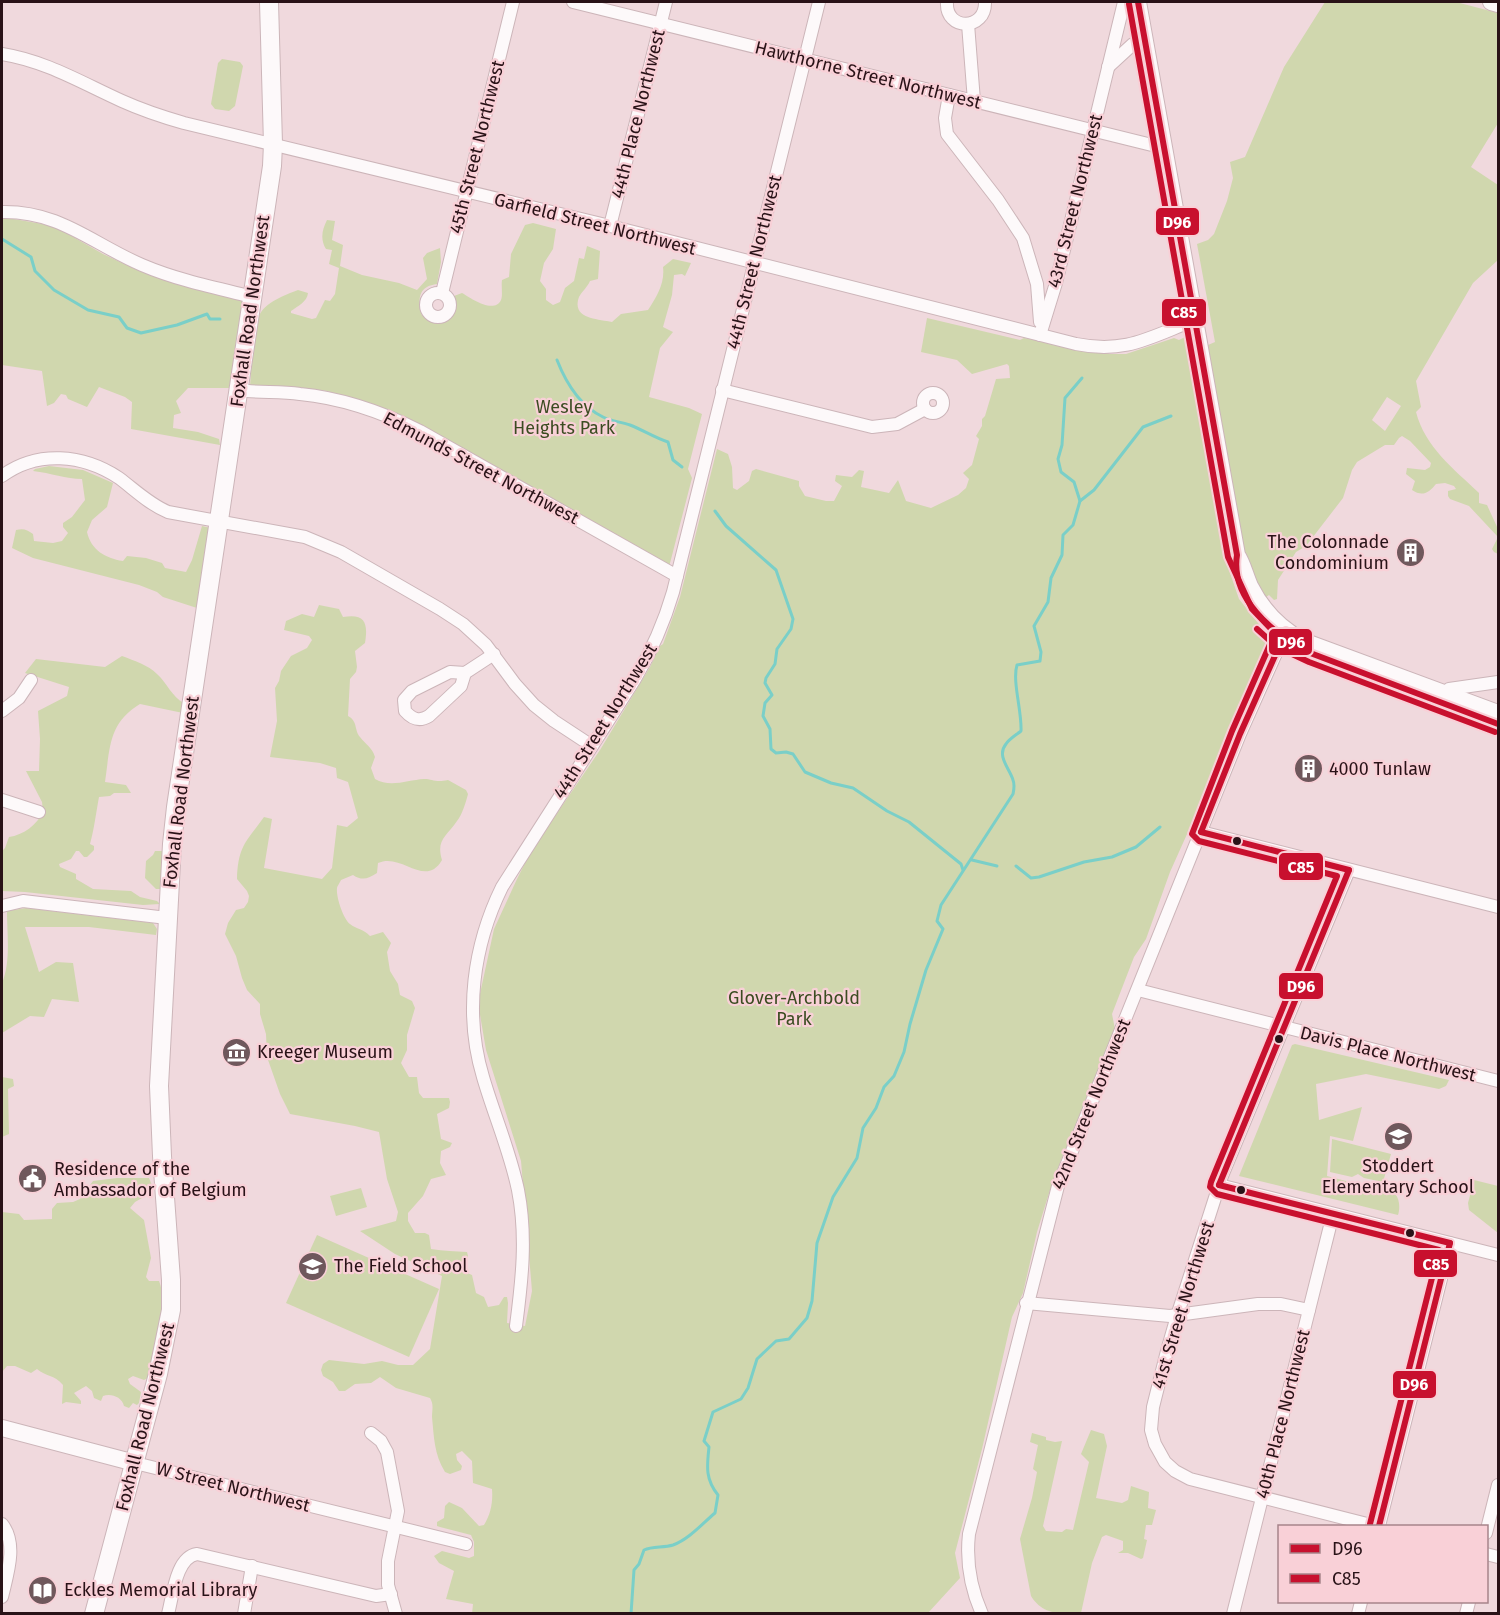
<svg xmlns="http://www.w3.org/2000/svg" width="1500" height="1615" font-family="'Fira Sans',sans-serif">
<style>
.green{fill:#d0d7ae;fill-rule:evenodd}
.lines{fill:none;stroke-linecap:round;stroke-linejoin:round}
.stream{stroke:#7acfc8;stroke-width:3}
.street-casing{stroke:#ccb5b9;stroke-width:14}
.secondary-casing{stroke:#ccb5b9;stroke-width:18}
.primary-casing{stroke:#ccb5b9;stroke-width:20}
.street{stroke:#fdf9fa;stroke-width:12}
.secondary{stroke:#fdf9fa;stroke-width:16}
.primary{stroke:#fdf9fa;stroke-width:18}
.bus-1-casing{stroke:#f9d0d7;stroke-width:10}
.bus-2-casing{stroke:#f9d0d7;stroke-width:10}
.bus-1{stroke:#c8102e;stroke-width:6}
.bus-2{stroke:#c8102e;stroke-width:6}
.bus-dot{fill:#291217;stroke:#f9d0d7;stroke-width:2}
.labels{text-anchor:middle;stroke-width:4.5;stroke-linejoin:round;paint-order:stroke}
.street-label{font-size:18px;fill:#291217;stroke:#f9d0d7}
.park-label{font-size:18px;fill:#3b4c21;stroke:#f9d0d7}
.poi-label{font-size:18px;fill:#291217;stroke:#f9d0d7;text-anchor:start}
.line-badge{stroke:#f9d0d7;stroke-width:2}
.badge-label{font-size:16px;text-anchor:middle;font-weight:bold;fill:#fff}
</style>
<rect width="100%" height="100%" fill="#f0d9dd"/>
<!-- green -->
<g class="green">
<path d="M1325 2H1456L1498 13V123L1471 167 1498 185V260L1473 283 1416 381 1421 407 1416 412C1425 447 1454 469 1479 493V503L1487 505 1498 529V554L1494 552 1492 549 1498 537 1469 506 1450 499 1448 496V491L1456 489 1454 486 1445 483 1436 484C1429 493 1422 497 1412 490L1415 481 1406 474 1407 468 1425 470 1430 467 1431 463 1410 441 1402 436 1399 438 1394 445H1385L1357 462 1352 470 1343 498 1306 546 1296 552 1278 580 1277 599 1274 600 1269 595 1261 601 1245 563 1208 345 1215 342 1197 244 1208 240 1214 234 1227 201 1233 178 1230 162 1245 157 1284 67ZM1387 397 1401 406 1385 431 1372 420Z"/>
<path d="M222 59 240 62 243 66 235 106 229 111 215 109 211 104 218 63Z"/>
<path d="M2 217 54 226 103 254 135 269 180 284 254 302 236 388H188L176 401 181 413 174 415 173 428 198 432 219 439 220 445 131 429 132 402 125 397 99 387 87 407 68 399 66 395 61 394 54 403 47 406 42 371 2 365Z"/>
<path d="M327 220 335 221 332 240 343 245 340 266 362 275 399 283 417 290 427 279 423 258 427 253 440 248 441 262 437 284C433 285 430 285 427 287 417 292 419 307 422 315L429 321 440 323C452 316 457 310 454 296L462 293C469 297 494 315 501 300 503 295 501 286 502 280L509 277 511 254 525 225 533 223 556 229 553 249 544 263 540 281 546 289V300L553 305 560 302 565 288 574 281 579 258 584 259 587 246 600 251 598 279 590 281C587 288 582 291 579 297 571 319 598 319 612 322L621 314 648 310C657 296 665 283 663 267L673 259 691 263 685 276 682 274 674 275 672 295 663 327 673 332 660 348 649 397 689 408 702 414 688 469 692 478 669 567 388 410 327 391 287 386 250 387C252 365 250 336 259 316 265 302 285 295 298 290L308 293C307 302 298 306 291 311V313L312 319 316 318 325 300 330 301 335 294 339 268 329 264 332 250 326 249C320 239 322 230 327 220Z"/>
<path d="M927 318 1020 340 1024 338 1110 354H1126L1174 338 1179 340 1187 336 1188 354 1207 439 1229 570 1239 599 1270 638 1249 696 1170 872 1146 939 1134 957 1112 1014 1116 1034 1083 1105 1073 1135 1063 1155 1050 1190 1037 1232 1023 1293 1012 1317 982 1449 955 1553 960 1578 928 1613 472 1614 473 1604 446 1599 454 1571 439 1563 434 1556 442 1551 469 1558 474 1556V1542L471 1535 440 1527 437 1526V1522L444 1518 445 1506 449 1502 462 1508 479 1526 484 1525C491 1514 493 1502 492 1489L473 1483 472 1461 462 1451 456 1454 457 1460 462 1466 461 1470 450 1474 445 1472C434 1454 434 1437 432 1417 432 1409 434 1405 430 1398L396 1388 380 1377 371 1383 355 1384 345 1391H339L333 1382 323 1376 321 1370 323 1364 329 1360 364 1364 382 1361 398 1365H413L430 1349 442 1276 395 1254 360 1231 396 1221 398 1212 387 1179 379 1132 355 1126 290 1114 280 1094 267 1057 266 1034 260 1014V1004L247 990 242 978 236 956 225 934 228 923 236 910 244 908 248 902 249 896 247 891 237 879C238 846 246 842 264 817L272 819 264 868 322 879 332 868 337 825 347 827 358 818 348 782 337 778 336 768 320 763 270 757 277 721 275 688 279 681 281 671 291 656 307 648 312 640 309 636 284 630 286 621 302 614 314 617 319 605 339 609 343 617C366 613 368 624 365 643L355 651 357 667 356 672 350 679 348 716C358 721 354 730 360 737 366 745 372 747 375 757L371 768 375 779C390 788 408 780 424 779 433 779 435 783 448 780L466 790 468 794C466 802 462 815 457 821 446 837 436 840 442 860 425 889 402 852 378 863L377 873C368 879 362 881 353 875L341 880C340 882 337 887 337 888 336 897 343 918 350 924 356 929 364 929 370 936L383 932 391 943 387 952 390 971 398 984 400 995 412 1001 415 1008 407 1035V1050L401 1063 409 1077H417L419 1093 423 1098H449L450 1102 449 1108 437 1114 441 1139 452 1143 450 1147 441 1151 440 1163 446 1175 431 1179 423 1196 408 1213V1221L415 1233H425L429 1235 431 1249C444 1251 455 1251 467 1252L468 1256 464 1267 465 1272 472 1275 476 1293 484 1297 488 1307 499 1305 504 1297H507L508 1303 507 1323 525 1326 532 1291 521 1161 486 1050 478 1003 494 929 517 879 530 853 600 750 650 667 660 646 663 644 680 597 717 449 728 454 732 467 733 488 737 490 749 481 752 471 756 469 799 481V486L805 496 826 501H834L842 486 835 481 836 475 852 477 859 470 864 471 861 487 889 493 898 480 906 501 931 508 958 495 966 488 969 479 963 473 972 465 979 439 976 436 982 426V419L985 416 996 379 1010 378 1009 366 1007 364 972 374 957 360 921 352Z"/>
<path d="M49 466 83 470 113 483 107 507 92 520 87 532C91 550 105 558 123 561L127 556 146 558 162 563 165 568 186 572 192 560 202 526 211 528 197 608 163 597 157 592 139 585 33 558 12 548 16 530C24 528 27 530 33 534L34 541 53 543 62 541 68 533 63 527V523L72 517 85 500 82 479C66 479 51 473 33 471L35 469Z"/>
<path d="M122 656C135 661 148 665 157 674 167 683 172 697 184 703L183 713 140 704C108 723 110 749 105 782L126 785 131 793H114L110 796 99 797C96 813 94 830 90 844L94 846V850L87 857H84L79 851H76L71 859 59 864 60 867 76 874V879L93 889 131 891 140 897 157 901 160 904 143 905 25 892 2 891V851L5 848 9 837C23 835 37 825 43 812L42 802 26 771H39L40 739 38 711 67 696 69 687 25 673 36 659 105 667Z"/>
<path d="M155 851H164L162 889H156L145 878 146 861 153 855Z"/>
<path d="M26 908 153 923 157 929 156 935 89 927H25L39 972 56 962 73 963 79 1002 52 999 44 1017 30 1016 2 1033V983C11 962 7 934 7 911Z"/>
<path d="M1295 1044 1449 1080 1446 1086 1439 1089 1366 1074 1316 1084 1319 1120 1362 1107 1353 1141 1330 1136 1327 1176 1395 1194C1400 1199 1400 1209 1398 1215L1239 1176 1292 1045Z"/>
<path d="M2 1077 13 1079 14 1086 8 1089 9 1134 2 1137Z"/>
<path d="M1332 1139 1391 1154 1383 1182 1364 1178 1358 1174 1352 1177 1330 1172Z"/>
<path d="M117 1178H149L153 1188 151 1193 135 1202 130 1208 144 1220 151 1258 146 1277 149 1281H159C169 1304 153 1354 148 1378L144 1380 133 1376 128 1379 130 1384 141 1392 139 1403 137 1405 133 1403 129 1408 124 1406C122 1397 111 1393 103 1396L101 1401 94 1398 92 1391 86 1386 74 1393 81 1401V1404L66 1402 62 1404 63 1385C54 1374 46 1377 37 1369L31 1373 15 1366H7L2 1372V1212L19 1214 24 1220 52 1219V1209L57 1203 73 1202 80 1199 93 1181Z"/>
<path d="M1474 1180 1498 1186V1233L1469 1210 1468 1203Z"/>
<path d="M361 1188 367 1207 336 1216 330 1196Z"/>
<path d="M317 1235 439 1289 409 1357 286 1303Z"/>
<path d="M1091 1430 1104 1434 1107 1446 1096 1498 1122 1503 1128 1500 1131 1486 1149 1492 1148 1508 1156 1510 1152 1525H1146L1144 1539 1147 1540 1143 1558 1141 1559 1128 1553H1118L1123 1550V1541L1106 1535 1102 1537 1092 1563 1081 1613C1059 1614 1043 1615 1031 1596L1020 1539 1032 1498 1037 1472 1033 1469 1038 1445 1030 1442 1032 1433 1046 1437V1440L1055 1442 1062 1441 1043 1526 1046 1531 1062 1532 1066 1529 1073 1530 1089 1462 1081 1454Z"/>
</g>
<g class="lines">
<!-- stream -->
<g class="stream">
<path d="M2 239 31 257 35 271 54 290 88 310 119 317 127 328 141 333 177 325 207 314 210 319H220"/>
<path d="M557 360C566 383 580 406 603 417 611 421 621 422 630 425 643 430 655 438 668 442L673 460 682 467"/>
<path d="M1080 501 1074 482 1061 472 1058 459 1062 445 1065 398 1082 378"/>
<path d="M715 511 726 526 776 570 793 619 791 629 777 649 775 664 766 678 765 683 772 695 765 703 763 716 770 729 771 749 776 753 786 752 793 754 805 772 831 783 853 788 887 811 909 822 961 864 963 870"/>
<path d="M972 860 997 866"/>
<path d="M1016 866 1031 878 1039 877 1084 862 1112 857 1136 847 1160 827"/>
<path d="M631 1614 634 1570 639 1564 644 1550C653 1546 663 1548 673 1545 689 1539 702 1524 715 1513L718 1495C705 1479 707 1466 709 1447L704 1441 713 1412 741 1399 748 1388 757 1359 776 1341 789 1339 807 1318 812 1301 817 1243 833 1197 857 1158 863 1128 876 1108 884 1087 894 1076 904 1052 910 1024 926 970 943 929 937 921 941 905 1013 794C1014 789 1015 785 1013 780 1010 769 996 756 1006 744 1009 739 1016 735 1021 731 1022 711 1012 681 1017 665L1040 661 1041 652 1034 626 1048 602 1051 578 1062 555 1063 535 1073 525 1080 501 1094 490 1143 427 1171 416"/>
</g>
<defs>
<g id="street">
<path d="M573 2 1164 148"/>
<path d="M947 2C945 31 986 31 985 2"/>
<path d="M968 24 974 101"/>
<path d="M2 54C46 61 82 83 122 101 142 110 163 117 184 123L610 226 1076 344C1126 354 1150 337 1195 320"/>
<path d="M1108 67 1133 44 1145 38"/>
<path d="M949 95 945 118 947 134 998 200 1023 238 1037 284 1040 322"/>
<path d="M2 212C60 211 91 243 142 265 177 280 216 288 253 297"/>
<path d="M610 226 666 2"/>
<circle cx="438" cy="305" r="12"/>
<path d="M442 293 513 2"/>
<path d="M1040 335 1056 283 1124 2"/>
<path d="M239 390C259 393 279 391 300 394 342 398 382 412 420 431L677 576"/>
<path d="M722 390 872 427 897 424 925 409"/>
<circle cx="933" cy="403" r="10"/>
<path d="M2 476C37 450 83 454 119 478 135 490 149 504 168 512L305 537 341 552 440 609 463 624 486 645 515 684 534 705 554 721 592 746"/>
<path d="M465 673 461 686 429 716C419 722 412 719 405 711L404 700 412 691 450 672 465 673 494 654"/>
<path d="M1441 703 1445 693 1449 689 1498 682"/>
<path d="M2 711 19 698 31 680"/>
<path d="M2 800 39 812"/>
<path d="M1201 832 1498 907"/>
<path d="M1349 870 1222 1176 1177 1316 1167 1351 1153 1407 1151 1430 1155 1444 1165 1462 1175 1471 1190 1479 1375 1526"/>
<path d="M2 906 23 901 167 918"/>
<path d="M1138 990 1498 1081"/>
<path d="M1219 1185 1498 1255"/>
<path d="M1026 1303 1170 1316 1258 1304H1281L1309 1310"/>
<path d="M516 1326C522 1280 527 1236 518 1190 510 1151 494 1115 483 1077 464 1014 473 946 502 887L635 679C651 652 664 623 673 592L819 2"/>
<path d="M371 1433 381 1441 387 1452 398 1511 388 1561V1585L396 1614"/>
<path d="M135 1463 466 1544"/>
<path d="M2 1524C18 1544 7 1575 2 1597"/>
<path d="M1379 1526 1450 1243"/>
<path d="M1486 1533 1498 1485"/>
<path d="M1486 1554 1498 1557"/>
<path d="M168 1614C173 1595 176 1557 197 1554L376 1596 391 1594"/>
<path d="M244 1614 252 1566"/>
<path d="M982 1614C971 1589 966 1561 969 1534L1058 1186 1240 734 1286 631"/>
<path d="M1233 1614 1333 1214"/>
<path d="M1358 1614 1361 1602"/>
<path d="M1466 1614 1469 1602"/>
</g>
<g id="secondary">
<path d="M1138 2 1237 555C1243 564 1245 575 1250 586 1262 610 1279 628 1303 641L1498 713"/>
<path d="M1491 2 1498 4"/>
<path d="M2 1428 135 1463"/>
</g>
<path id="primary" d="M94 1614 158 1374 171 1310V1280L162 1156 159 1086 172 844 176 807 272 166 273 144 269 2"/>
</defs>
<!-- street casing -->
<use href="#street" class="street-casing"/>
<!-- secondary casing -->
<use href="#secondary" class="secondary-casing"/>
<!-- primary casing -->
<use href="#primary" class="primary-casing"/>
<!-- street -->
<use href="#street" class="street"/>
<!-- secondary -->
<use href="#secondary" class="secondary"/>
<!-- primary -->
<use href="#primary" class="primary"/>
<defs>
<g id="bus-1">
<path d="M1138 2 1237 555C1230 598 1273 633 1305 651L1498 724"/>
<path d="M1201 832 1240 734 1286 631"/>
<path d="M1201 832 1349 870"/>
<path d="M1219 1185 1349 870"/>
<path d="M1219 1185 1450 1243"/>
<path d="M1379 1526 1450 1243"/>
</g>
<g id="bus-2">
<path d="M1129 4 1228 557 1252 609 1275 633 1232 731 1192 834 1199 841 1337 876 1211 1182 1210 1187 1217 1194 1439 1250 1370 1524"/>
<path d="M1257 629 1277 647 1309 662 1495 732"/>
</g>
</defs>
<!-- bus-1 casing -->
<use href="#bus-1" class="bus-1-casing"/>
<!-- bus-2 casing -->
<use href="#bus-2" class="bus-2-casing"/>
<!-- bus-1 -->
<use href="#bus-1" class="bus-1"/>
<!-- bus-2 -->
<use href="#bus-2" class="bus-2"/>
</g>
<!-- icons -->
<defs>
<symbol id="building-disc" viewBox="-11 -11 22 22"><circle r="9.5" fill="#6f585c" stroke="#f9d0d7"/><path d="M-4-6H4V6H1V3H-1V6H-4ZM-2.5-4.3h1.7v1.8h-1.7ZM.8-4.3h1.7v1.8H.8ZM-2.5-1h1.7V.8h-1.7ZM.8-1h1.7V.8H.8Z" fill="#fff"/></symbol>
<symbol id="museum-disc" viewBox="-11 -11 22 22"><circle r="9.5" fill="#6f585c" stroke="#f9d0d7"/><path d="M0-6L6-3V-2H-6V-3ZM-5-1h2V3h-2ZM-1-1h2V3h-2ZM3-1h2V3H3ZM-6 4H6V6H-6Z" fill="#fff"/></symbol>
<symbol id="school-disc" viewBox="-11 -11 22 22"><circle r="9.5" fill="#6f585c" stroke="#f9d0d7"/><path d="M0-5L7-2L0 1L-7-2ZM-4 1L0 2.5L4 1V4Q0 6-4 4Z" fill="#fff"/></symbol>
<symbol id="civic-disc" viewBox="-11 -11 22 22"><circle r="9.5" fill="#6f585c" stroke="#f9d0d7"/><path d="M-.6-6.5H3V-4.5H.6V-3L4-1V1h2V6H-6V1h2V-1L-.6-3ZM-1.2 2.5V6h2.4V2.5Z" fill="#fff"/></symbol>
<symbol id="library-disc" viewBox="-11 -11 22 22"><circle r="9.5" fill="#6f585c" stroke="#f9d0d7"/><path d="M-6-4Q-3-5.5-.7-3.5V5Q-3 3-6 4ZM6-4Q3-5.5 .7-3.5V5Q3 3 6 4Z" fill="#fff"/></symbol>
</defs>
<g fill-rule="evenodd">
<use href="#building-disc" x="1394" y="536" width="33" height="33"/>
<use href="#building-disc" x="1292" y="752" width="33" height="33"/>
<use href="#museum-disc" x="220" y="1036" width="33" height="33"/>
<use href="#school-disc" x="1382" y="1120" width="33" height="33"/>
<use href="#civic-disc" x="16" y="1162" width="33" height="33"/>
<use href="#school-disc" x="296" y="1250" width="33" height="33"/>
<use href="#library-disc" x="26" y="1574" width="33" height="33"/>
</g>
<!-- markers -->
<g class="bus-dot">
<circle cx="1237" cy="841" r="5"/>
<circle cx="1279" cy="1039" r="5"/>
<circle cx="1241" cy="1190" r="5"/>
<circle cx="1410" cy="1233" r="5"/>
</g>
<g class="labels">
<!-- street labels -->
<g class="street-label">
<text transform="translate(868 75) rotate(14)" y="6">Hawthorne Street Northwest</text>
<text transform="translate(638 114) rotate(-76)" y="6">44th Place Northwest</text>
<text transform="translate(477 147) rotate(-76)" y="6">45th Street Northwest</text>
<text transform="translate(1075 201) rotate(-76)" y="6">43rd Street Northwest</text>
<text transform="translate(595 224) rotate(14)" y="6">Garfield Street Northwest</text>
<text transform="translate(754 262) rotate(-76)" y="6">44th Street Northwest</text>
<text transform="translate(250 311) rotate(-82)" y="6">Foxhall Road Northwest</text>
<text transform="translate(481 468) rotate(28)" y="6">Edmunds Street Northwest</text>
<text transform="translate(605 721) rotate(-58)" y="6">44th Street Northwest</text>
<text transform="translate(181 792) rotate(-83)" y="6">Foxhall Road Northwest</text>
<text transform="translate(1388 1054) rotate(14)" y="6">Davis Place Northwest</text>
<text transform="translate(1091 1104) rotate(-68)" y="6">42nd Street Northwest</text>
<text transform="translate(1183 1305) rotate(-73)" y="6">41st Street Northwest</text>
<text transform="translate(1283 1414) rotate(-76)" y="6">40th Place Northwest</text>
<text transform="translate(145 1417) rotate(-76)" y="6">Foxhall Road Northwest</text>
<text transform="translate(233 1487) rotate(14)" y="6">W Street Northwest</text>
</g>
<!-- park labels -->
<g class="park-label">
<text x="564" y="413">Wesley<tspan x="564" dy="21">Heights Park</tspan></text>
<text x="794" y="1004">Glover-Archbold<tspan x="794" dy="21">Park</tspan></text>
</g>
<!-- poi labels -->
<g class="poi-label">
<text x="1389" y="548" text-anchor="end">The Colonnade<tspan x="1389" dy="21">Condominium</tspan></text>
<text x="1329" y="775">4000 Tunlaw</text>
<text x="257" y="1058">Kreeger Museum</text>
<text x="1398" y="1172" text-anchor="middle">Stoddert<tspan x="1398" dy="21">Elementary School</tspan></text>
<text x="54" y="1175">Residence of the<tspan x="54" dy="21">Ambassador of Belgium</tspan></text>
<text x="334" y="1272">The Field School</text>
<text x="64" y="1596">Eckles Memorial Library</text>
</g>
</g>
<g class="line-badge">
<rect x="1155" y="207" width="45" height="29" rx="6" fill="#c8102e"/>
<rect x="1161" y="298" width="46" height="29" rx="6" fill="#c8102e"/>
<rect x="1268" y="628" width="45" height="28" rx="6" fill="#c8102e"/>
<rect x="1278" y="852" width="46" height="29" rx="6" fill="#c8102e"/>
<rect x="1278" y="972" width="46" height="28" rx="6" fill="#c8102e"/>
<rect x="1413" y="1249" width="45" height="29" rx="6" fill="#c8102e"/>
<rect x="1392" y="1370" width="45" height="29" rx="6" fill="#c8102e"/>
</g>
<g class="badge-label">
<text x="1177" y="228">D96</text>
<text x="1184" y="318">C85</text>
<text x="1291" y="648">D96</text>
<text x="1301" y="873">C85</text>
<text x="1301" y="992">D96</text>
<text x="1436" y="1270">C85</text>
<text x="1414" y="1390">D96</text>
</g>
<!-- border -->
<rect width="1500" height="1615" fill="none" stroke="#291217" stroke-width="6"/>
<!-- legend -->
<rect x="1278" y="1525" width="210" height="78" fill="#f9d0d7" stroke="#a6848a" stroke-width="1.5"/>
<rect x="1290" y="1544" width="30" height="9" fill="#c8102e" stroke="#a6848a" stroke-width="1.5"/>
<text x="1332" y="1555" font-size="18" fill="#291217">D96</text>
<rect x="1290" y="1574" width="30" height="9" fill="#c8102e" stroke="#a6848a" stroke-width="1.5"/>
<text x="1332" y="1585" font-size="18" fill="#291217">C85</text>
</svg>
